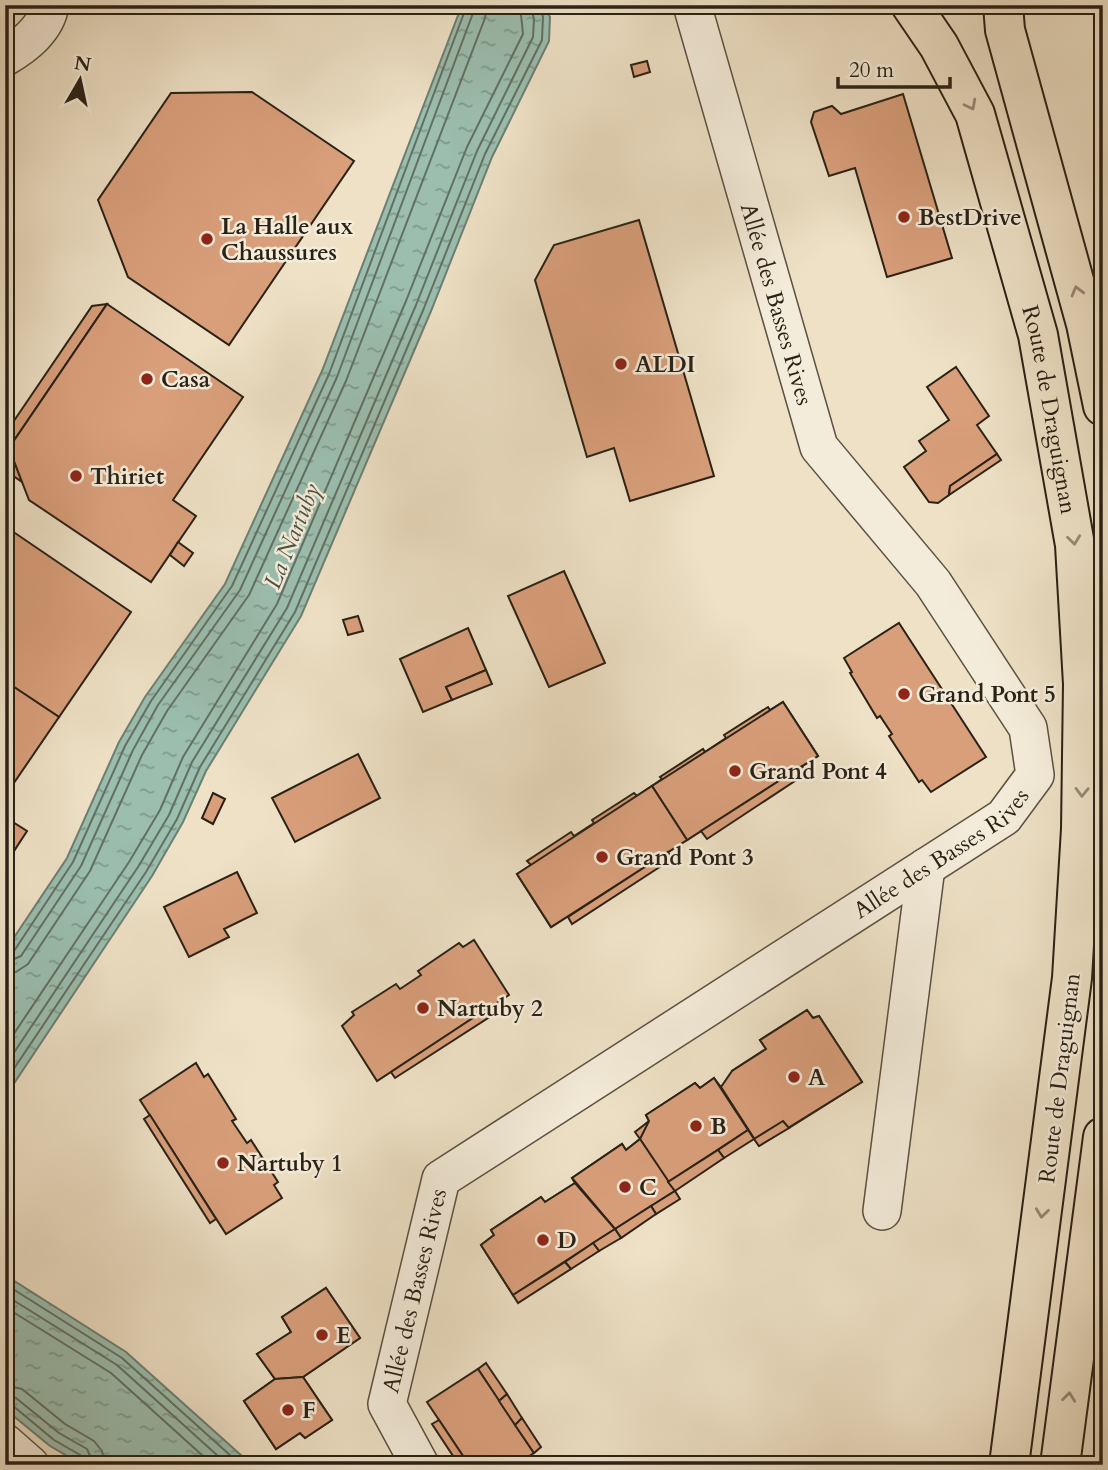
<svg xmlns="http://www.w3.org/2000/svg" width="1108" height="1470" font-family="Cardo,serif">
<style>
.water{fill:url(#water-ripples);stroke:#6d7f72;stroke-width:2}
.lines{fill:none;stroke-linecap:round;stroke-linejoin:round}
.shore{stroke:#627062;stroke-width:2}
.building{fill:#d99f7b;stroke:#292116;stroke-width:2}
.minor-casing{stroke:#5a5142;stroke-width:40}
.major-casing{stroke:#292116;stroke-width:42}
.minor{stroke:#f4ecda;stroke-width:37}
.major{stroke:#eee1c6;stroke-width:38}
.oneway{stroke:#958b77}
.poi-dot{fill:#8f2418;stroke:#f4ecda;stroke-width:2.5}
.labels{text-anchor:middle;stroke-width:5;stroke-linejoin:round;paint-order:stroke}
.poi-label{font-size:23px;font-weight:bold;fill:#292116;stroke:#f4ecda;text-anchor:start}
.street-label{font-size:23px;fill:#292116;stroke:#f4ecda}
.water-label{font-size:24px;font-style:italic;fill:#4b5044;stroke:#f4ecda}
</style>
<defs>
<pattern id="water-ripples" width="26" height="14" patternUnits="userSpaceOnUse" patternTransform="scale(1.75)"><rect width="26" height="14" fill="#9bbeaf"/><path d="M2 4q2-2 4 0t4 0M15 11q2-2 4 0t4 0" fill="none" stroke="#7e9a8d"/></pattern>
</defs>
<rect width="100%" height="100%" fill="#eee1c6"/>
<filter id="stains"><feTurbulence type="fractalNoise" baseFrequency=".00286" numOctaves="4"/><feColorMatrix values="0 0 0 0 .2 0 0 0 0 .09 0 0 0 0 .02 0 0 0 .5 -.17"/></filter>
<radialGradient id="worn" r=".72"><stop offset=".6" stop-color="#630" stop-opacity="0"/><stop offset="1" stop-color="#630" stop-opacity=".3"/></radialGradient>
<!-- water -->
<g class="water">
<path d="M462 5H543L550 17 549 41 492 157 431 311 301 616 206 771 183 822 152 876 5 1097V951L67 858 119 742 145 697 225 584 322 371Z"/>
<path d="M5 1275 126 1352 252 1465H83L50 1446 5 1409Z"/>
</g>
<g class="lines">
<!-- shore -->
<g class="shore">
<path d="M5 954 14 951 73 862 125 746 151 701 232 586 329 374 467 5"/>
<path d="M5 963 21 956 81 866 133 750 158 705 240 590 337 377 476 5"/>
<path d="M5 973 16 972 28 964 90 871 142 755 167 711 249 595 346 381 485 18 487 5"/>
<path d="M5 1047 129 862 160 810 183 757 277 604 406 301 467 147 523 34 520 5"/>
<path d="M5 1066 138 867 169 815 192 762 287 608 416 305 477 151 533 37 534 19 530 5"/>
<path d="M5 1082 146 872 177 819 200 767 295 612 424 308 485 154 542 40 543 17 539 5"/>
<path d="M5 1284 122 1358 241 1465"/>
<path d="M5 1295 117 1365 228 1465"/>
<path d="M5 1307 111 1373 213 1465"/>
<path d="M5 1385 22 1389 65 1424 94 1441 102 1451 105 1465"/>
<path d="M5 1395 16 1398 59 1433 87 1449 94 1465"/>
<path d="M5 1404 12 1405 54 1440 82 1456 85 1465"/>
</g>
</g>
<!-- building -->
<g class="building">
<path d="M647 61 650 72 634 77 631 65Z"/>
<path d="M252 92 354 161 229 345 128 277 98 200 171 93Z"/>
<path d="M903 94 952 258 887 277 855 168 829 176 811 122 814 112 832 106 841 114Z"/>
<path d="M639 220 714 476 630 501 614 448 587 457 535 280 554 245Z"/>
<path d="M107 304 9 448 22 482 5 470V434L92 306Z"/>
<path d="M107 304 243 397 173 500 196 516 151 582 29 500 9 448Z"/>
<path d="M956 367 989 416 977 425 997 454 950 486 949 495 938 503 929 502 904 467 926 451 919 441 949 420 927 387Z"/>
<path d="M997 454 1001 460 949 495 950 486Z"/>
<path d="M12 531 131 612 59 717 5 681V541Z"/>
<path d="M178 542 193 553 184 566 170 555Z"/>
<path d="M564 571 605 663 549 687 508 596Z"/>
<path d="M358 616 363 631 348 635 343 620Z"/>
<path d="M899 623 986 757 931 792 922 780 919 782 889 736 892 734 880 716 877 718 850 673 852 672 844 658Z"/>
<path d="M468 628 486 670 446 687 452 700 423 712 400 659Z"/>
<path d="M486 670 492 684 452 700 446 687Z"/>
<path d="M5 681 59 717 5 796Z"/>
<path d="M783 702 818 756 551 927 517 874 531 865 527 861 571 832 574 836 594 823 592 820 634 793 637 796 662 779 660 777 703 749 705 752 726 738 724 735 768 707 770 710Z"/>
<path d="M783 702 818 756 687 840 652 786Z"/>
<path d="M358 754 380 798 295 842 272 798Z"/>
<path d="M802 766 807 773 707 839 701 831Z"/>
<path d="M652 786 687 840 551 927 517 874Z"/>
<path d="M213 793 225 799 213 824 202 818Z"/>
<path d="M5 817 27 831 14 851 5 845Z"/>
<path d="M5 845 14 851 5 864Z"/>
<path d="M668 852 672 859 572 924 568 917Z"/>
<path d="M237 872 257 913 224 929 229 937 189 957 164 907Z"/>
<path d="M474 940 509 995 377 1081 342 1026 354 1015 352 1012 396 984 400 989 421 975 418 971 459 943 463 947Z"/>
<path d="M494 1004 499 1011 395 1078 391 1072Z"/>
<path d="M807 1010 813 1018 819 1016 862 1082 789 1128 783 1121 754 1139 748 1130 668 1182 675 1191 513 1295 481 1245 494 1235 491 1230 541 1197 545 1202 575 1183 572 1178 622 1144 626 1150 640 1139 635 1132 649 1121 646 1115 695 1083 700 1088 714 1078 721 1087 735 1078 732 1071 766 1049 760 1040Z"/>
<path d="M807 1010 813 1018 819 1016 862 1082 759 1146 721 1087 732 1071 766 1049 760 1040Z"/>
<path d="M196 1063 204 1077 208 1074 236 1119 232 1121 247 1143 251 1140 278 1182 274 1185 282 1198 226 1234 140 1100Z"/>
<path d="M714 1078 748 1130 668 1182 640 1139 649 1121 646 1115 695 1083 700 1088Z"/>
<path d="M150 1115 216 1219 210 1223 144 1119Z"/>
<path d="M783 1121 789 1128 759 1146 754 1139Z"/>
<path d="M748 1130 754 1139 724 1158 718 1150Z"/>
<path d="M640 1139 675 1191 615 1229 572 1178 622 1144 626 1150Z"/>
<path d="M718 1150 724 1158 675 1191 668 1182Z"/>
<path d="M575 1183 615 1229 513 1295 481 1245 494 1235 491 1230 541 1197 545 1202Z"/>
<path d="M675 1191 680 1199 656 1214 651 1206Z"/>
<path d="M651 1206 656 1214 621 1238 615 1229Z"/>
<path d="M615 1229 621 1238 599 1251 593 1243Z"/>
<path d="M593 1243 599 1251 571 1269 565 1262Z"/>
<path d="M565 1262 571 1269 518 1303 513 1295Z"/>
<path d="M326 1288 360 1338 303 1377 332 1420 305 1438 300 1433 276 1449 244 1401 275 1379 257 1354 291 1332 282 1317Z"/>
<path d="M326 1288 360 1338 303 1377 275 1379 257 1354 291 1332 282 1317Z"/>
<path d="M486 1363 507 1394 499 1401 478 1369Z"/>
<path d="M478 1369 534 1453 515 1465H469L427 1402Z"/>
<path d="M303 1377 332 1420 305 1438 300 1433 276 1449 244 1401 275 1379Z"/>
<path d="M507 1394 522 1418 515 1425 499 1401Z"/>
<path d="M522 1418 541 1447 534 1453 515 1425Z"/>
<path d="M439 1420 469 1465H459L432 1424Z"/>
</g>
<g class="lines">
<defs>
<g id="minor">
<path d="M5 57C25 45 46 29 50 5"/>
<path d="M882 1211 926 867"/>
<path d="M5 1443 30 1465"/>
<path id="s1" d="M420 1465 387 1404 441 1179 1004 817 1035 775 1028 728 933 583 819 447 692 5"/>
</g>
<g id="major">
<path id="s2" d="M911 5 939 46 975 114 1038 335 1075 545 1083 684 1081 829 1072 978 1009 1465"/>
<path d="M1003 5 1005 30 1086 324 1103 406"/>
<path d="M1060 1465 1103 1137"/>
</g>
</defs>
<!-- minor casing -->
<use href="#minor" class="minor-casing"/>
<!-- major casing -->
<use href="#major" class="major-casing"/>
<!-- minor -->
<use href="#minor" class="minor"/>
<!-- major -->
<use href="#major" class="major"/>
</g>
<!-- one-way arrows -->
<defs><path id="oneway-chevron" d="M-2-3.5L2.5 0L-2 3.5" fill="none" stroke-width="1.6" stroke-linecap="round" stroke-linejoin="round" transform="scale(1.75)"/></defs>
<g class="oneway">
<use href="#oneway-chevron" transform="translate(971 105) rotate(63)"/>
<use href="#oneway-chevron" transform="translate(1077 291) rotate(-105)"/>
<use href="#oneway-chevron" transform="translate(1074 540) rotate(83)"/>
<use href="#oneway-chevron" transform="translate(1082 792) rotate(91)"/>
<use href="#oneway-chevron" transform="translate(1042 1213) rotate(97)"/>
<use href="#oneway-chevron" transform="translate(1069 1397) rotate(-83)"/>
</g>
<!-- markers -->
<g class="poi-dot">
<circle cx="904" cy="217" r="7"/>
<circle cx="207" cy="239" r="7"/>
<circle cx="621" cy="364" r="7"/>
<circle cx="147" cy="379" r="7"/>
<circle cx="76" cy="476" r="7"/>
<circle cx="904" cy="694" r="7"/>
<circle cx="735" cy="771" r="7"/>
<circle cx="602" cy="857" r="7"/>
<circle cx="423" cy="1008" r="7"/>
<circle cx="794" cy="1077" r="7"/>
<circle cx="696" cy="1126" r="7"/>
<circle cx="223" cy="1163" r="7"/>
<circle cx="625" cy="1187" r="7"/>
<circle cx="543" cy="1240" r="7"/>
<circle cx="322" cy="1335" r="7"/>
<circle cx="288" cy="1410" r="7"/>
</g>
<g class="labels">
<!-- poi labels -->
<g class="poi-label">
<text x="918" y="225">BestDrive</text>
<text x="221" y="234">La Halle aux<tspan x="221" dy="26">Chaussures</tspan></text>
<text x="635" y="372">ALDI</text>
<text x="161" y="387">Casa</text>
<text x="90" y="484">Thiriet</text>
<text x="918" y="702">Grand Pont 5</text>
<text x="749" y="779">Grand Pont 4</text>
<text x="616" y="865">Grand Pont 3</text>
<text x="437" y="1016">Nartuby 2</text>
<text x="808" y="1085">A</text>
<text x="710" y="1134">B</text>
<text x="237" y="1171">Nartuby 1</text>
<text x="639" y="1195">C</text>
<text x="557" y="1248">D</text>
<text x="336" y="1343">E</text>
<text x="302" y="1418">F</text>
</g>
<!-- street labels -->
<g class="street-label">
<text transform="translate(777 304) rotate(74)" y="8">Allée des Basses Rives</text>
<text dy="8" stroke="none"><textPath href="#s2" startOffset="432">Route de Draguignan</textPath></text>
<text dy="8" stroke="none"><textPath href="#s1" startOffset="898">Allée des Basses Rives</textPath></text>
<text transform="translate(1059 1078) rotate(-83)" y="8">Route de Draguignan</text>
<text dy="8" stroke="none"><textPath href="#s1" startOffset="186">Allée des Basses Rives</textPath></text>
</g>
<!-- water labels -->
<g class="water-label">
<text transform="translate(292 536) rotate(-68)" y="8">La Nartuby</text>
</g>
</g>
<!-- margin -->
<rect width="1108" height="1470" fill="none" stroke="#eee1c6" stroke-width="28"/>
<rect x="7" y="7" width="1094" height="1456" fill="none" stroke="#292116" stroke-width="3.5"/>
<rect x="14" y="14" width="1080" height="1442" fill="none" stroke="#292116" stroke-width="2"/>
<!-- north arrow -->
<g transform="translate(80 80) rotate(9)" stroke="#f4ecda" stroke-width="5" paint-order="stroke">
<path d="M0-5L12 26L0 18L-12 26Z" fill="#292116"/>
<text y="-10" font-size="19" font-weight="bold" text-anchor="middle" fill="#292116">N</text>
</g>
<!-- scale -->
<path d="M838 77v10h112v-10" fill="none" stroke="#292116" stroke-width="3.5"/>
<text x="849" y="77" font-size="21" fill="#292116" stroke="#f4ecda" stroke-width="5" paint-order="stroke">20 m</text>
<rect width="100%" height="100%" filter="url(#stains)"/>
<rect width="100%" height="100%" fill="url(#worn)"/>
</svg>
